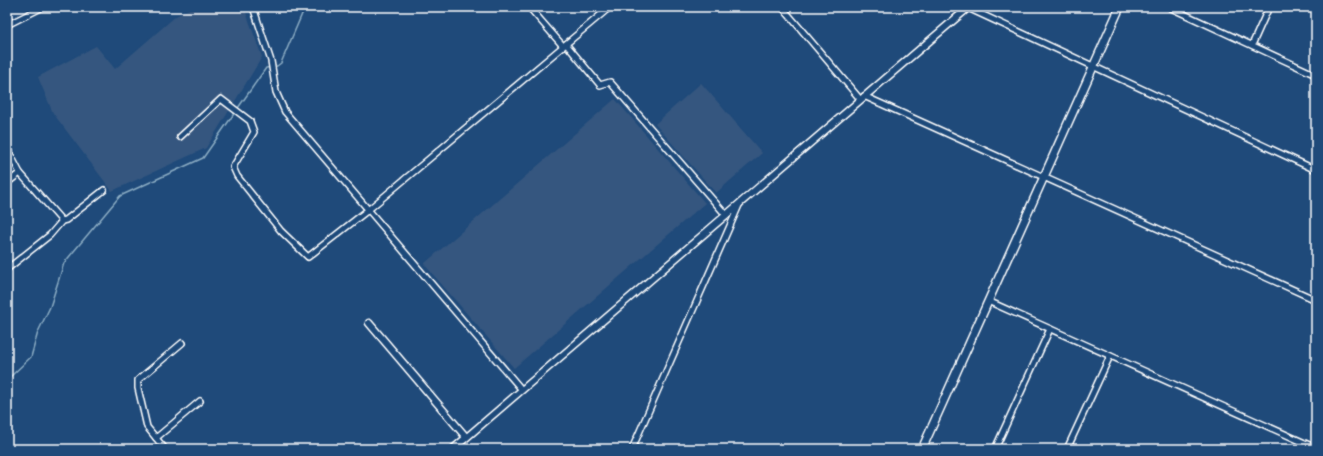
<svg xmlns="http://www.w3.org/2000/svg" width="1323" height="456" font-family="Mali,sans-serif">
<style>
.built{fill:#36577f}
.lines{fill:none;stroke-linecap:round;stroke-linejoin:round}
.stream{stroke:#8cadc4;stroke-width:1.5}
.minor-casing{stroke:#fff;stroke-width:8}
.tertiary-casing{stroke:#fff;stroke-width:9}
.secondary-casing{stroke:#fff;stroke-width:10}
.trunk-casing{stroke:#fff;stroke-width:11}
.minor{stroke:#1f4a7a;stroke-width:5}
.tertiary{stroke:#1f4a7a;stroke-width:6}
.secondary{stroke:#1f4a7a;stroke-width:7}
.trunk{stroke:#1f4a7a;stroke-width:8}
</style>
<rect width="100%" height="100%" fill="#1f4a7a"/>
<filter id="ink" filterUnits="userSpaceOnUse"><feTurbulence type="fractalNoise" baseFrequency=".025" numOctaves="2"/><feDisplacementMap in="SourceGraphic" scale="8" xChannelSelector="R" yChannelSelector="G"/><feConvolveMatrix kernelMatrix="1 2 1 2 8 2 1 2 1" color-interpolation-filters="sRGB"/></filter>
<g filter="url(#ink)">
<!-- built -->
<g class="built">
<path d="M193 7H244L262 57 206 148 112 191 53 113 38 77 96 46 115 69 176 16Z"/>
<path d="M701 83 762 153 716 193 655 124Z"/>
<path d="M615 99 705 203 514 368 424 264Z"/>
</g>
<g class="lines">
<!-- stream -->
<path class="stream" d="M7 382 9 378 31 357 38 332 50 307 64 263 120 196 203 158 266 68 277 66 281 63 305 7"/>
<defs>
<g id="minor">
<path d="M253 7 271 61 276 92 285 112 522 390"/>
<path d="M529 7 563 46"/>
<path d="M782 7 860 99"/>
<path d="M1169 7 1316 75"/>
<path d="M968 8 1316 170"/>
<path d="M7 25 43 7"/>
<path d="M566 44 600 85 610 82 726 215"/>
<path d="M1252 45 1269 7"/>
<path d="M864 96 1316 300"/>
<path d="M180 137 221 99 250 121 254 132 233 167 237 176 281 231 308 257 368 210 610 7"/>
<path d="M7 148 20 173 62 221"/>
<path d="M7 183 20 173"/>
<path d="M7 269 50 235 62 221 66 220 104 190"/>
<path d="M988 301 1316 448"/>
<path d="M156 438 200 401"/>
<path d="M165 449 147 427 138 388V380L182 343"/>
<path d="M632 449 740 203"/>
<path d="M995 449 1050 329"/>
<path d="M1067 449 1110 356"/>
</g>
<g id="tertiary">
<path d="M369 323 466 437"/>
<path d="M453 449 969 7"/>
</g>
<path id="secondary" d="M922 449 1120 7"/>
<path id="trunk" d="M1315 449 1316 447"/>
</defs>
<!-- minor casing -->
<use href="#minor" class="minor-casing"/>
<!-- tertiary casing -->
<use href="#tertiary" class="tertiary-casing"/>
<!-- secondary casing -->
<use href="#secondary" class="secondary-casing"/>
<!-- trunk casing -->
<use href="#trunk" class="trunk-casing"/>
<!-- minor -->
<use href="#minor" class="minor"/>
<!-- tertiary -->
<use href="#tertiary" class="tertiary"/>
<!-- secondary -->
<use href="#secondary" class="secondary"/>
<!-- trunk -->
<use href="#trunk" class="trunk"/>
</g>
</g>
<!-- margin -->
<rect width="1323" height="456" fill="none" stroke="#1f4a7a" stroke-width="24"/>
<rect x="12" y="12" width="1299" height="432" fill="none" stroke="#fff" stroke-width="1.5" filter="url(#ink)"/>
</svg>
